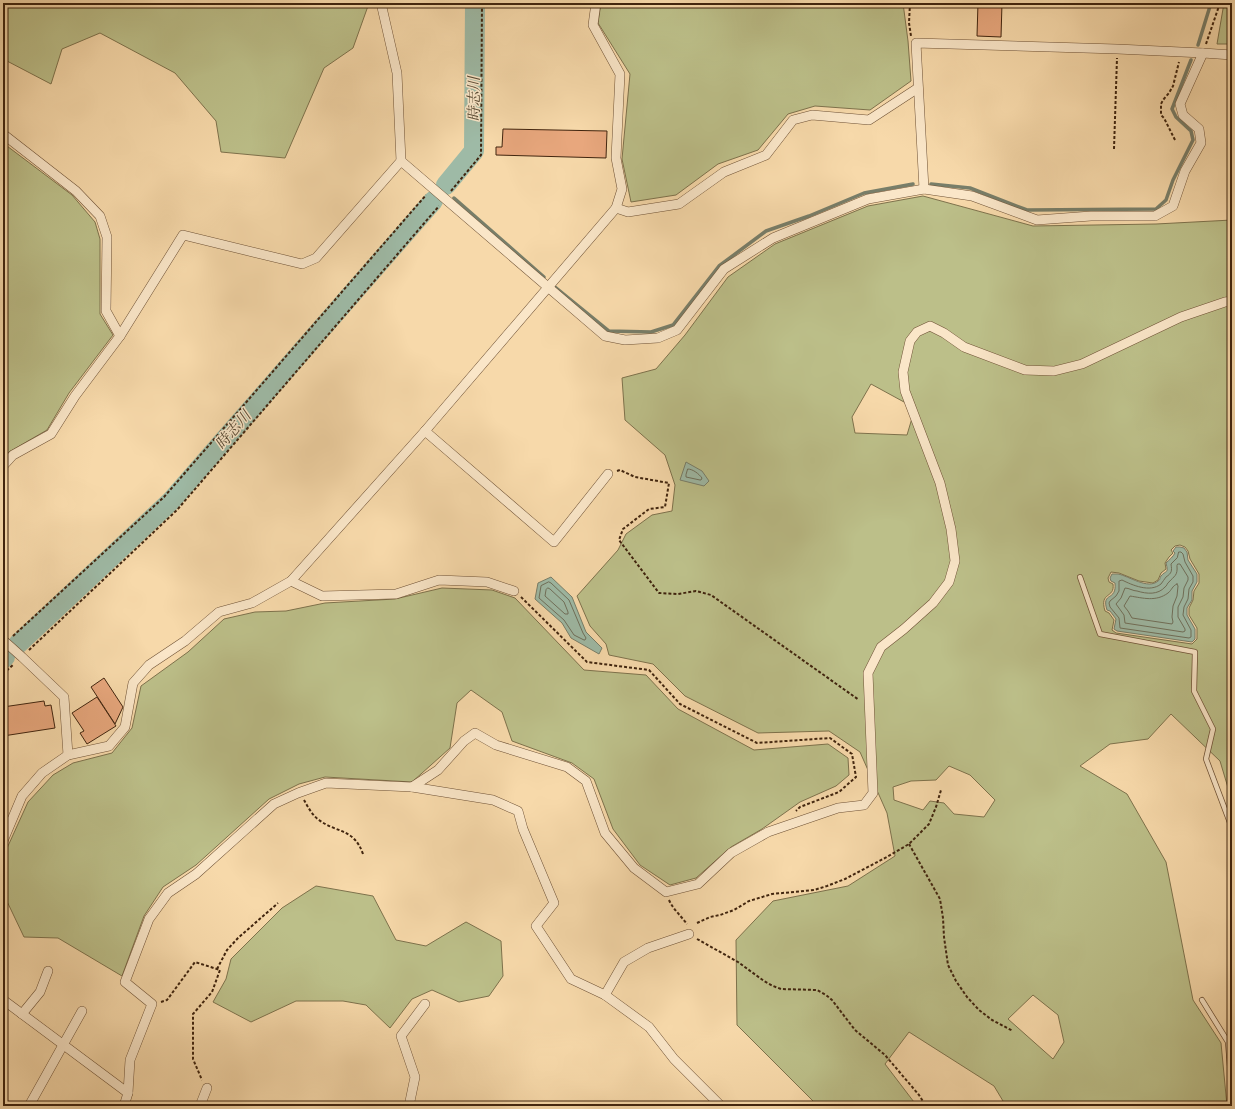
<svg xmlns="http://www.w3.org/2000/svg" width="1235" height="1109" font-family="'Sorts Mill Goudy','Noto Serif JP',serif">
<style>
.green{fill:#bcbf89;stroke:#7e724c;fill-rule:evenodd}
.water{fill:#9ebaa6;stroke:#787e69}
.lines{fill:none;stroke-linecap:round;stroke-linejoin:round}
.shore{stroke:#6f6f5a;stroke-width:1}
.stream{stroke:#787e69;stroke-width:3.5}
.river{stroke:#9ebaa6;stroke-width:20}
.building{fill:#e8a77d;stroke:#40240e}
.service-casing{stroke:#6e5135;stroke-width:6}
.minor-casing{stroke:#6e5135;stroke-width:10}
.path{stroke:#40240e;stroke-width:2;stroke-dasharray:3 2;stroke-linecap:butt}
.service{stroke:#fae6c8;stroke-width:4.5}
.minor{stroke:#fae6c8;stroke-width:9}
.labels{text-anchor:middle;stroke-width:3;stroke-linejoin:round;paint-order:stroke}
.water-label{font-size:15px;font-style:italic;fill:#584a34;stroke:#fae6c8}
</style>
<rect width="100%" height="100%" fill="#f7d9aa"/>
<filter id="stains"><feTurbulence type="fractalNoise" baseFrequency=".005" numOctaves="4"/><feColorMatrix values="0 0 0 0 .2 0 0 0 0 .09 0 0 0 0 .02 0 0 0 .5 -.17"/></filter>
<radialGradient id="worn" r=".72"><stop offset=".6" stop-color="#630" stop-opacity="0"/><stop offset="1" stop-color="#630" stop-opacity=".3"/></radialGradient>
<!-- green -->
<g class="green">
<path d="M3 3H365L368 6 353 48 324 68 285 158 221 152 216 121 175 73 100 33 62 49 51 84 7 61 3 64Z"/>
<path d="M601 3H903L908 41 911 81 870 110 815 106 788 114 758 150 718 164 676 195 631 202 622 159 630 74 598 23Z"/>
<path d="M1224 3H1232V44H1217Z"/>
<path d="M3 143 72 195 95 222 100 239V314L113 335 69 393 47 430 9 452 3 459Z"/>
<path d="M923 196 1033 226 1156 224 1232 220V801L1220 761 1171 714 1148 739 1110 744 1080 766 1127 794 1166 862 1193 1000 1221 1043 1227 1106H1006L994 1086 909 1032 885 1064 917 1106H818L737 1025 736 940 773 901 848 886 895 856 887 813 860 752 829 731 758 733 685 696 653 664 609 655 606 644 590 626 577 596 618 550 626 534 652 515 672 511 675 485 665 455 625 420 622 378 656 369 685 335 728 277 775 244 868 206ZM871 384 915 408 907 435 855 433 852 417ZM1180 545 1185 547 1188 551 1190 559 1199 574V583L1194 591 1193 600 1189 608V615L1197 628V639L1192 644 1116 633 1112 630 1114 620 1109 613 1105 611C1099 591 1115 599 1113 584L1109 582 1108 578 1111 572 1119 573 1139 581 1153 583 1158 580 1161 573 1166 569 1165 563 1169 557 1173 553 1171 550 1175 546ZM949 766 970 775 995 800 984 817 954 814 944 803 930 801 923 810 894 800 893 787 911 781 936 780ZM1033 995 1058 1015 1064 1042 1053 1059 1008 1019Z"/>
<path d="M442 588 492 590 515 598 584 670 646 675 678 709 754 750 828 744 848 758 849 775 836 786 800 802 762 829 731 847 696 878 670 885 640 865 613 829 594 779 572 763 512 741 502 712 471 690 457 703 450 748 412 782 325 777 299 784 269 799 196 865 163 887 144 916 122 976 58 938 24 937 3 893V857L28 802 53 775 73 763 112 753 132 728 141 686 188 652 224 619 255 612 286 611 325 603 395 599Z"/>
<path d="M316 886 373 896 396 940 426 946 466 922 501 941 503 976 489 996 459 1002 432 990 412 999 390 1028 366 1005 343 1001H296L251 1022 213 1002 226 979 231 959 282 908Z"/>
</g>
<!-- water -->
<g class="water">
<path d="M686 462 702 471 709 481 704 486 680 480Z"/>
<path d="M1176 547H1180L1184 548 1187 552 1188 560 1197 574V582L1192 591V600L1187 608V615L1195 629V639L1192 642 1117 631 1114 629 1116 619 1110 611 1107 610C1101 591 1117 602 1115 583L1111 581 1110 578 1112 574C1114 574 1116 574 1118 574 1129 576 1148 590 1158 581 1161 579 1159 579 1161 576 1166 570 1169 574 1166 563 1169 560 1173 557 1175 553L1173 551Z"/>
<path d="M551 577 572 597 586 632 602 648 599 654 571 638 562 623 535 599 538 583Z"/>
</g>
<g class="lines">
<!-- shore -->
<g class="shore">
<path d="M688 469C693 469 699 474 702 478L701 480H700L686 477V475Z"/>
<path d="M1179 552H1181L1183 554 1185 562 1193 576V582L1189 589 1188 599 1184 607 1183 615 1191 630V637L1189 638 1120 628 1119 618 1110 607 1109 603 1110 601 1116 596 1119 591V581L1122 580C1132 585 1150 593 1161 584 1163 582 1164 579 1166 577 1172 573 1172 571 1171 564L1177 558Z"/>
<path d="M1178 564H1180L1188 577V580L1184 588 1183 597 1178 607V617L1185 629V631L1183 632 1125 623 1124 615 1116 604 1121 598 1125 588C1129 588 1133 591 1137 591 1147 594 1158 595 1165 587 1167 586 1167 583 1169 582 1174 576 1178 576 1177 566Z"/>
<path d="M549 582 551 583 569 600 583 633 586 638 585 640H584L574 635 564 620 539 598 541 586Z"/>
<path d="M1177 584 1178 586 1177 596 1173 606 1172 617 1173 622 1172 624 1132 618 1128 611 1124 606 1130 596C1143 598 1156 602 1168 593 1172 590 1172 586 1177 584Z"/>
<path d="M548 588 550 589 564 602 568 612V614H565L545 596 546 590Z"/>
</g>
<!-- stream -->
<g class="stream">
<path d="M1198 45 1211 3"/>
<path d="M931 184 970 188 1027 210 1156 209 1166 200 1173 180 1193 140 1191 131 1176 117 1172 109 1191 60"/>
<path d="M454 198 544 277"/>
<path d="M555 287 609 331 651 332 673 325 719 266 766 231 809 216 864 193 913 184"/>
</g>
<!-- river -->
<g class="river">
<path d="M446 185 474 151 475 3"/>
<path d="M18 644 171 501 433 201"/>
<path d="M3 659 5 657"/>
</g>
</g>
<!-- building -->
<g class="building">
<path d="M978 3H1002L1001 37 977 36Z"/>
<path d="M503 129 607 131 606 158 496 155V147H502Z"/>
<path d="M104 678 123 707 115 724 91 687Z"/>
<path d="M97 697 116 726 87 744 80 733 84 731 72 713Z"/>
<path d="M44 701 45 706 51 705 55 728 3 736V707Z"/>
</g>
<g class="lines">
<defs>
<g id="service">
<path d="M1080 577 1100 634 1195 652 1194 691 1213 729 1206 759 1232 828"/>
<path d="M1202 1000 1228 1042 1232 1091"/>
</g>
<g id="minor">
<path d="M3 134 76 191 100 216 107 237 106 311 120 336"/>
<path d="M401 161 605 336 625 340 658 338 677 330 724 269 773 238 868 199 924 189 972 196 1037 220 1091 216H1155L1173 206 1185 171 1201 143 1199 129 1183 115 1180 104 1203 53"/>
<path d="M924 189 916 43 1117 49 1203 53 1232 55"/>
<path d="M616 208 628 212 679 204 724 172 766 155 793 120 812 115 869 120 918 88"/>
<path d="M425 431 554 542 608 474"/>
<path d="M3 466 13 455 51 434 75 396 120 336 183 235 302 264 316 258 401 161 397 73 381 3"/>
<path d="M291 581 322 596 396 594 439 580 487 582 514 591"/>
<path d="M3 640 22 657 64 697 68 755"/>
<path d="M412 787 438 770 464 741 475 733 496 745 567 767 586 781 605 833 634 868 666 892 698 884 731 853 768 832 838 808 864 805 873 793 868 673 881 647 904 629 933 603 949 582 955 561 951 529 940 483 905 391 903 372 910 341 917 332 930 326 944 333 964 347 1025 370 1054 371 1082 364 1181 317 1225 302 1232 301"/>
<path d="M3 841 22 796 42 773 68 755 109 746 125 727 133 683 149 665 185 641 219 612 252 603 291 581 425 431 616 208 622 189 616 158 620 74 593 25 596 3"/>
<path d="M605 995 624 962 648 948 689 934"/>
<path d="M3 1001 6 1002 128 1093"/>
<path d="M22 1014 40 992 48 971"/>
<path d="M29 1106 82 1011"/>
<path d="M124 1106 128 1093 130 1060 152 1004 125 982 149 919 168 893 196 874 274 804 298 793 326 783 412 787 493 800 518 811 523 829 554 903 536 926 571 979 605 995 649 1027 674 1059 721 1106"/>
<path d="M200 1106 207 1088"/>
<path d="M409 1106 415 1077 401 1036 425 1004"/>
</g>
</defs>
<!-- service casing -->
<use href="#service" class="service-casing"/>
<!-- minor casing -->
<use href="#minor" class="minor-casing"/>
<!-- path -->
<g class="path">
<path d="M910 3 909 23 911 36"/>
<path d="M1206 44 1220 3"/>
<path d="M1175 140 1164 118 1161 115V104L1163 100 1169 93 1173 86 1179 62"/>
<path d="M1114 149 1117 58"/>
<path d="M451 191 481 155 482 3"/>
<path d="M617 471 620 470 635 477 669 483 665 507 649 509 623 529 619 540 659 593 678 594 696 591 711 595 859 700"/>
<path d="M521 597 587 662 649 670 680 704 757 743 830 738 852 754 856 777 839 792 800 807 796 811"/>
<path d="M13 636 164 497 426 195"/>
<path d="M29 650 177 510 439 206"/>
<path d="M3 674 14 664"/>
<path d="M304 800C308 807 312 815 319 820 336 833 354 828 363 854"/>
<path d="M909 844 940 899 943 918 944 937 948 965 956 981 967 997 979 1010 992 1020 1013 1031"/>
<path d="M669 900C673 909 681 916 687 924"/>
<path d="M697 923 710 917 720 915 734 910 749 901 772 894 814 890 827 886 845 879 885 858 909 844 929 824 936 807 941 790"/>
<path d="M697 939 738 962 764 981 773 986 781 989 817 990 826 995 832 1000 855 1030 885 1055 919 1095 926 1106"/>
<path d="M217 969 227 950 238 938 278 903"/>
<path d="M161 1002 167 1000 195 962 220 970 212 992 193 1014V1059L202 1080"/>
</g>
<!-- service -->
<use href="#service" class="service"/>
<!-- minor -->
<use href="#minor" class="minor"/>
</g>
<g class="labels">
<!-- water labels -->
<g class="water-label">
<text transform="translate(474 99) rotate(-90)" y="5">時志川</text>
<text transform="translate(233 430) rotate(-49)" y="5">時志川</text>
</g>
</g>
<!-- margin -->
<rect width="1235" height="1109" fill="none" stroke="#f7d9aa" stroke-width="16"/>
<rect x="4" y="4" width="1227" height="1101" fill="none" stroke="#40240e" stroke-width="2"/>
<rect x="8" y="8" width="1219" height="1093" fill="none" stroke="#40240e"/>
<rect width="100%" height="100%" filter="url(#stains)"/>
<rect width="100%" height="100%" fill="url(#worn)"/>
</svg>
